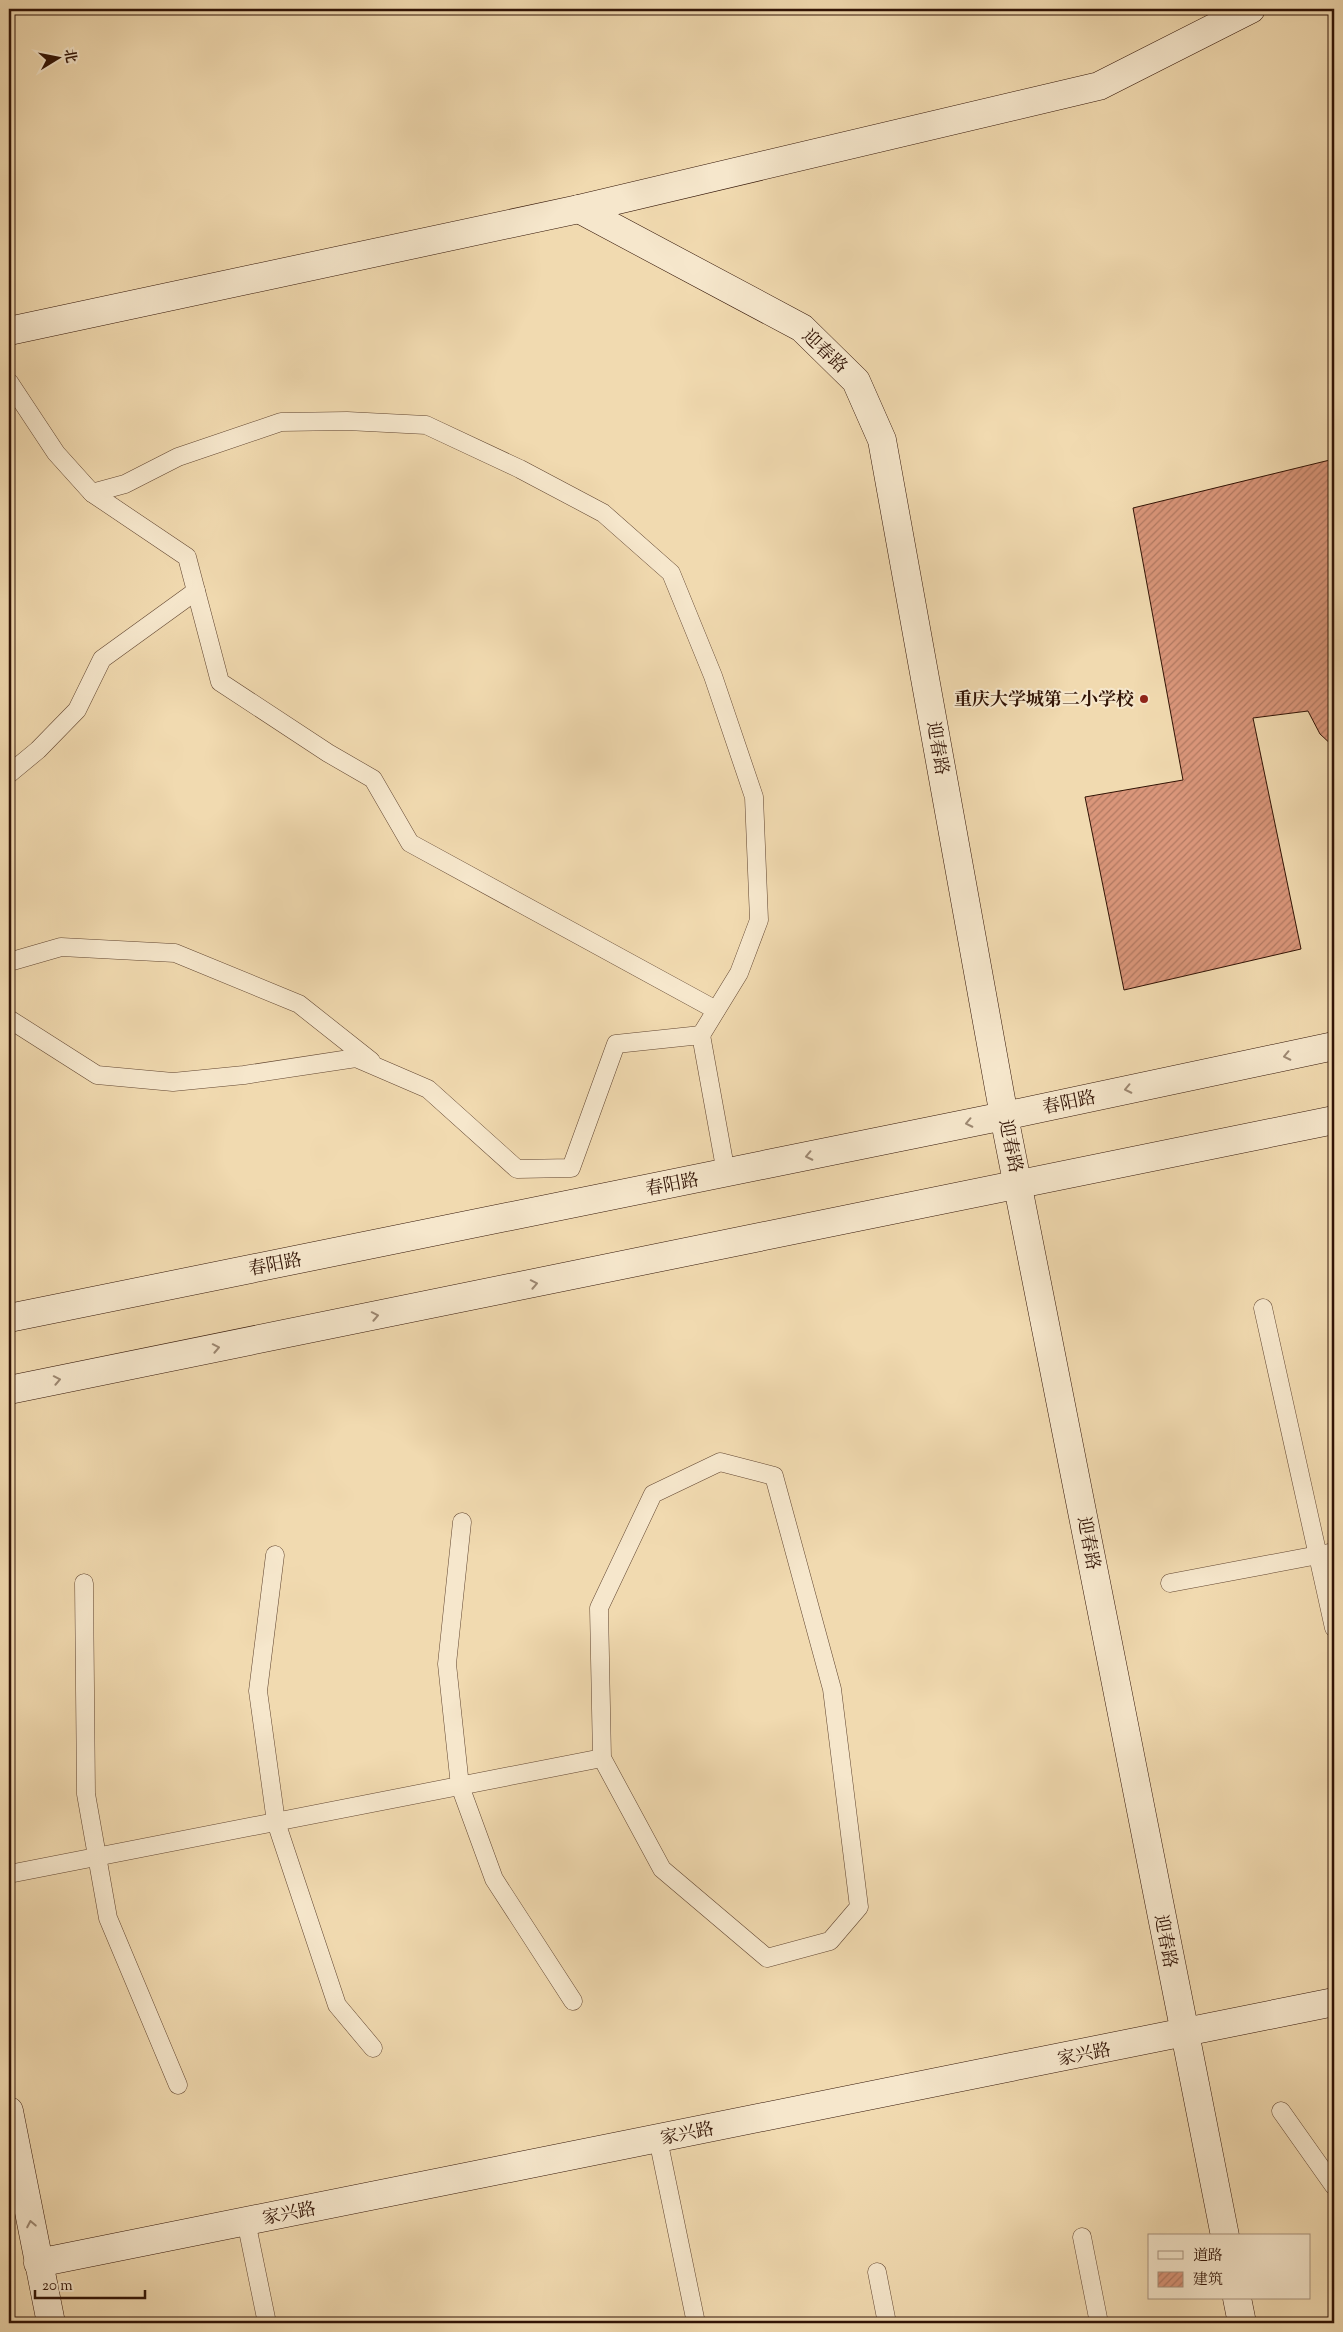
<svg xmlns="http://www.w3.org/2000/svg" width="1343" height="2332" font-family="'Sorts Mill Goudy','Noto Serif SC',serif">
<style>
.building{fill:url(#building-hatch);stroke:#311305}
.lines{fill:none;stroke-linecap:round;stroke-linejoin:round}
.lane-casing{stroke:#614530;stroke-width:19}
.secondary-casing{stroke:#311305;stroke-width:29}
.lane{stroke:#f6e7cc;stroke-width:18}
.secondary{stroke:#f6e7cc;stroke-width:28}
.oneway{stroke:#9d8872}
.poi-dot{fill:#8f2418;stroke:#f6e7cc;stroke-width:2}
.labels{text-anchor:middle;stroke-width:4;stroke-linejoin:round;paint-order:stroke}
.street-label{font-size:18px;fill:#311305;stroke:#f6e7cc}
.poi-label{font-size:18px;font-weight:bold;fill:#311305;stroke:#f6e7cc;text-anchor:end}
</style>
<defs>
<pattern id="building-hatch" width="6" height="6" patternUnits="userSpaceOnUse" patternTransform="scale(1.25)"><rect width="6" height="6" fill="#da967a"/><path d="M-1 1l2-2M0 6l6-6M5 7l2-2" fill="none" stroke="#b17962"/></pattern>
</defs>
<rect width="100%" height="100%" fill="#f1dab0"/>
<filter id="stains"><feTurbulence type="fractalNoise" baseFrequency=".004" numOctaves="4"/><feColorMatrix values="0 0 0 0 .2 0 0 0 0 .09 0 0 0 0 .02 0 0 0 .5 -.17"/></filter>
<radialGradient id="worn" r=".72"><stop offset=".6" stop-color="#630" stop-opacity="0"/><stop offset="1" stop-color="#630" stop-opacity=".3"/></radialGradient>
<!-- building -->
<path class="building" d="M1334 459V747L1320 734 1308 711 1253 718 1301 949 1124 990 1085 797 1183 780 1133 508Z"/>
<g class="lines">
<defs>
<g id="lane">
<path d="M9 382 56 453 92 493 125 484 178 457 281 422 347 421 426 425 520 469 603 513 671 573 713 676 754 797 759 920 739 973 701 1035"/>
<path d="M92 493 187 557 220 682 328 753 373 779 410 843 716 1010"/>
<path d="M9 774 38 750 77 710 102 659 196 591"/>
<path d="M9 962 61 947 175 953 299 1004 371 1061"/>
<path d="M9 1019 97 1075 173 1082 244 1075 356 1058 428 1089 517 1169 571 1168 616 1044 701 1035 726 1173"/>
<path d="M1263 1308 1334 1628"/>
<path d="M720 1462 774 1476 832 1689 859 1907 830 1941 767 1958 662 1869 602 1758 599 1608 653 1494Z"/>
<path d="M462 1522 447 1664 460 1786 494 1879 573 2001"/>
<path d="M275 1555 258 1691 276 1822 337 2005 373 2048"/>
<path d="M84 1583 86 1794 108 1918 178 2085"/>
<path d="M1170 1583 1334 1552"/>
<path d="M9 1874 602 1758"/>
<path d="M1281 2111 1334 2186"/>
<path d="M658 2139 696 2323"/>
<path d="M246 2221 267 2323"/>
<path d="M1082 2237 1099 2323"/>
<path d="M877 2272 887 2323"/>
</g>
<g id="secondary">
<path d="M579 209 802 328 856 381 882 440 1004 1116 1225 2236"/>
<path d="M9 331 579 209 1099 86 1251 9"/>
<path d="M9 1318 1004 1116 1334 1046"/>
<path d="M9 1390 1334 1120"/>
<path d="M9 2111 51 2323"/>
<path d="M38 2263 1334 2002"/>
<path d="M1237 2298 1242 2323"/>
</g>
</defs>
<!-- lane casing -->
<use href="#lane" class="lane-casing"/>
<!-- secondary casing -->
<use href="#secondary" class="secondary-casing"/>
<!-- lane -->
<use href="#lane" class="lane"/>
<!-- secondary -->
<use href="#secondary" class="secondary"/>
</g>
<!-- one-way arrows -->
<defs><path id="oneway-chevron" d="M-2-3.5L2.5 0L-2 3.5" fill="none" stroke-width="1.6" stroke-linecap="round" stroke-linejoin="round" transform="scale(1.25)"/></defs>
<g class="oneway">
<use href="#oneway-chevron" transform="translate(1287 1056) rotate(168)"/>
<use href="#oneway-chevron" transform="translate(1128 1089) rotate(168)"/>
<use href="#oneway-chevron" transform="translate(969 1123) rotate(168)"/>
<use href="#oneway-chevron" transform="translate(809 1156) rotate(168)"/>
<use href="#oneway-chevron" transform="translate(534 1284) rotate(-11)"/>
<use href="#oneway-chevron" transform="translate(375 1316) rotate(-11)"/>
<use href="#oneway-chevron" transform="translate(216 1348) rotate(-11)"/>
<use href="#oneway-chevron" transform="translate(57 1380) rotate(-11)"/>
<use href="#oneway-chevron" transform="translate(31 2224) rotate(-101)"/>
</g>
<!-- markers -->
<circle class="poi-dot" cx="1144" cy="699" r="5"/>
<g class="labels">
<!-- street labels -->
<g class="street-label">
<text transform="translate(825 351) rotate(43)" y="6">迎春路</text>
<text transform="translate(938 748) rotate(80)" y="6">迎春路</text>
<text transform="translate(1069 1102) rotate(-12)" y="6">春阳路</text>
<text transform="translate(1011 1146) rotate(78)" y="6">迎春路</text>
<text transform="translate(672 1184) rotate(-11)" y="6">春阳路</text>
<text transform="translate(275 1264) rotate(-11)" y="6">春阳路</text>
<text transform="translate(1089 1543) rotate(79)" y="6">迎春路</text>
<text transform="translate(1166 1941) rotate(79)" y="6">迎春路</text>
<text transform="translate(1084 2054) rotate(-11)" y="6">家兴路</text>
<text transform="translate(687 2133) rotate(-11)" y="6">家兴路</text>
<text transform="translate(289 2213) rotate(-11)" y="6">家兴路</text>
</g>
<!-- poi labels -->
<g class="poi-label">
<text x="1134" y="705">重庆大学城第二小学校</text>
</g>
</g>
<!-- margin -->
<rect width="1343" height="2332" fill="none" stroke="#f1dab0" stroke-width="30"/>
<rect x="10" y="10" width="1323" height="2312" fill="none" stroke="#311305" stroke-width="2.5"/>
<rect x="15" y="15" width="1313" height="2302" fill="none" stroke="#311305"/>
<!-- legend -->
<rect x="1148" y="2234" width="162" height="65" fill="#f6e7cc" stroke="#a7927c"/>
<rect x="1158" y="2251" width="25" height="8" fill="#f6e7cc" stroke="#a7927c"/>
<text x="1193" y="2260" font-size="15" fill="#311305">道路</text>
<rect x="1158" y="2272" width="25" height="15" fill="url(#building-hatch)" stroke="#a7927c"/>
<text x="1193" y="2284" font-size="15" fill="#311305">建筑</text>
<!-- north arrow -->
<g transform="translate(58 58) rotate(80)" stroke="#f6e7cc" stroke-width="4" paint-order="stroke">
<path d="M0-4L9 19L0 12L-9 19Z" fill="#311305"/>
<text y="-8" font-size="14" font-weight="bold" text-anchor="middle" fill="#311305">北</text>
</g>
<!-- scale -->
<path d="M35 2290v8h110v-8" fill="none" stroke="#311305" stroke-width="2.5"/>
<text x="42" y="2290" font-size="15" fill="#311305" stroke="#f6e7cc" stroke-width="4" paint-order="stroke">20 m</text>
<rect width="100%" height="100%" filter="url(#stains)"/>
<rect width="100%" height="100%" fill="url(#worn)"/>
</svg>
